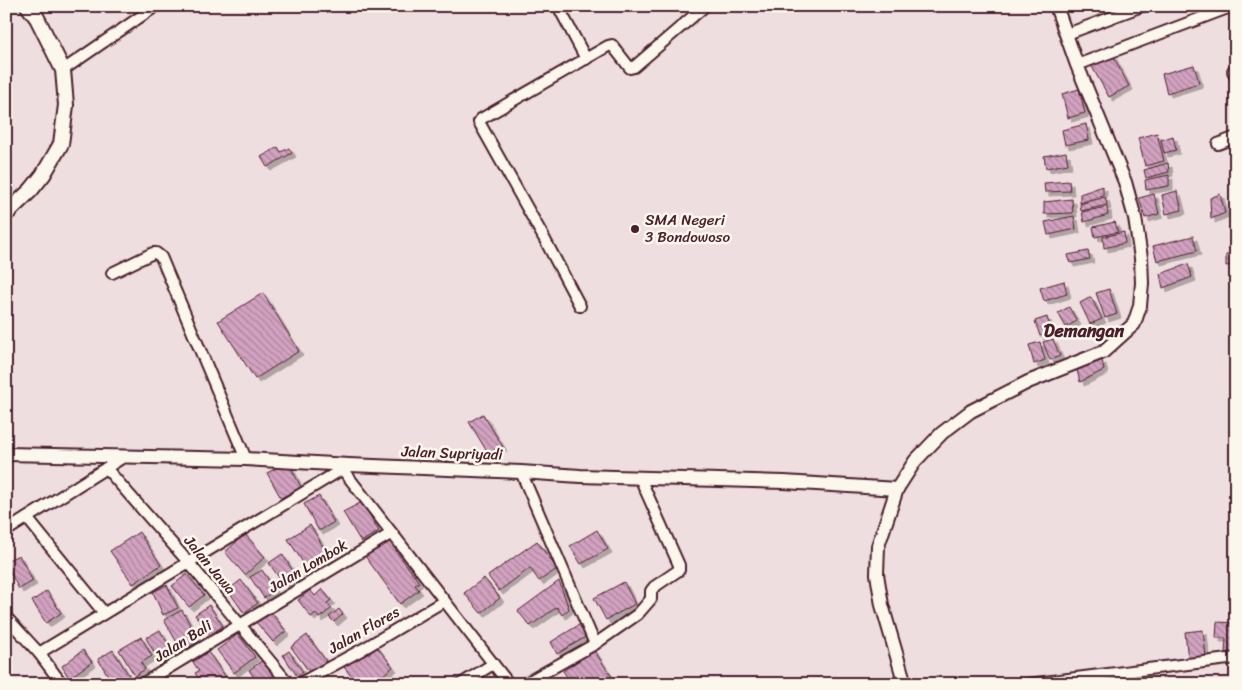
<svg xmlns="http://www.w3.org/2000/svg" width="1242" height="690" font-family="Sriracha,sans-serif">
<style>
.building{fill:url(#building-back-hatch);stroke:#4a1f2b;filter:url(#shadow)}
.lines{fill:none;stroke-linecap:round;stroke-linejoin:round}
.minor-casing{stroke:#4a1f2b;stroke-width:14}
.tertiary-casing{stroke:#4a1f2b;stroke-width:16}
.secondary-casing{stroke:#4a1f2b;stroke-width:18}
.minor{stroke:#fbf7ec;stroke-width:10}
.tertiary{stroke:#fbf7ec;stroke-width:12}
.secondary{stroke:#fbf7ec;stroke-width:14}
.poi-dot{fill:#4a1f2b;stroke:#fbf7ec;stroke-width:2}
.labels{text-anchor:middle;stroke-width:5;stroke-linejoin:round;paint-order:stroke}
.poi-label{font-size:15px;fill:#4a1f2b;stroke:#fbf7ec;text-anchor:start}
.street-label{font-size:15px;fill:#4a1f2b;stroke:#fbf7ec}
.quarter-label{font-size:18px;font-weight:bold;fill:#4a1f2b;stroke:#fbf7ec}
</style>
<defs>
<pattern id="building-back-hatch" width="6" height="6" patternUnits="userSpaceOnUse" patternTransform="scale(1.25)"><rect width="6" height="6" fill="#d2a2c0"/><path d="M-1 5l2 2M0 0l6 6M5-1l2 2" fill="none" stroke="#ac839c"/></pattern>
<filter id="shadow"><feDropShadow dx="4" dy="4" stdDeviation="0" flood-color="#0004"/></filter>
</defs>
<rect width="100%" height="100%" fill="#efdedf"/>
<filter id="ink" filterUnits="userSpaceOnUse"><feTurbulence type="fractalNoise" baseFrequency=".02" numOctaves="2"/><feDisplacementMap in="SourceGraphic" scale="10" xChannelSelector="R" yChannelSelector="G"/><feConvolveMatrix kernelMatrix="1 2 1 2 8 2 1 2 1" color-interpolation-filters="sRGB"/></filter>
<g filter="url(#ink)">
<!-- building -->
<g class="building">
<path d="M1112 54 1129 86 1109 97 1091 65Z"/>
<path d="M1194 65 1199 83 1167 93 1162 74Z"/>
<path d="M1079 89 1085 113 1068 118 1062 94Z"/>
<path d="M1086 124 1089 140 1065 145 1062 130Z"/>
<path d="M1157 133 1164 161 1145 166 1138 138Z"/>
<path d="M1173 136 1176 150 1164 153 1161 140Z"/>
<path d="M278 147 281 152 289 148 292 153 267 167 261 157Z"/>
<path d="M1066 152 1068 164 1046 168 1044 156Z"/>
<path d="M1168 163 1169 172 1146 178 1144 170Z"/>
<path d="M1169 175V186L1146 190 1145 180Z"/>
<path d="M1069 181 1070 191 1045 192 1044 183Z"/>
<path d="M1103 186V195L1080 203V194Z"/>
<path d="M1177 191 1182 210 1166 214 1162 195Z"/>
<path d="M1154 194 1159 214 1145 218 1139 198Z"/>
<path d="M1220 194 1225 213 1211 219 1210 198Z"/>
<path d="M1105 197 1107 205 1081 211 1080 204Z"/>
<path d="M1072 199 1073 213 1044 214V202Z"/>
<path d="M1107 207 1108 215 1084 222 1082 212Z"/>
<path d="M1074 216 1076 229 1048 235 1045 222Z"/>
<path d="M1115 222 1118 232 1095 237 1093 227Z"/>
<path d="M1124 232 1125 243 1104 248 1103 237Z"/>
<path d="M1193 236 1197 251 1157 261 1153 246Z"/>
<path d="M1088 251 1090 259 1070 263 1068 255Z"/>
<path d="M1236 254V264L1226 266V255Z"/>
<path d="M1188 264 1192 277 1163 288 1160 274Z"/>
<path d="M1064 281 1067 294 1044 301 1040 288Z"/>
<path d="M1109 289 1117 314 1105 318 1096 293Z"/>
<path d="M263 293 299 351 255 379 218 321Z"/>
<path d="M1091 297 1102 319 1090 324 1080 303Z"/>
<path d="M1069 307 1077 321 1066 327 1058 313Z"/>
<path d="M1047 317 1052 333 1040 336 1035 321Z"/>
<path d="M1053 339 1060 356 1050 360 1043 342Z"/>
<path d="M1040 342 1045 360 1034 364 1029 345Z"/>
<path d="M1102 360 1104 370 1080 382 1077 370Z"/>
<path d="M483 414 503 447 488 453 469 422Z"/>
<path d="M288 462 301 487 281 498 267 473Z"/>
<path d="M319 496 334 522 319 531 304 504Z"/>
<path d="M362 502 379 531 361 542 343 512Z"/>
<path d="M310 525 329 556 307 569 288 539Z"/>
<path d="M597 530 608 549 581 564 570 546Z"/>
<path d="M139 532 161 565 133 584 110 551Z"/>
<path d="M245 534 265 557 245 575 225 552Z"/>
<path d="M388 540 419 582 415 585 419 590 400 604 365 556Z"/>
<path d="M537 541 557 569 539 581 530 568 499 591 488 576Z"/>
<path d="M282 554 297 577 284 585 269 563Z"/>
<path d="M19 555 33 581 19 589 6 565V561Z"/>
<path d="M262 570 275 590 264 598 250 577Z"/>
<path d="M187 574 204 595 189 607 172 586Z"/>
<path d="M484 578 500 598 481 613 464 593Z"/>
<path d="M241 580 258 603 244 613 228 590Z"/>
<path d="M559 581 569 609 562 615 557 607 530 626 518 611Z"/>
<path d="M624 582 635 604 606 620 594 598Z"/>
<path d="M167 585 178 608 163 615 153 592Z"/>
<path d="M322 589 331 600 327 603 332 608 319 618 316 613 311 617 298 600 310 590 315 596Z"/>
<path d="M47 591 61 613 46 623 32 601Z"/>
<path d="M209 605 223 626 210 635 195 615Z"/>
<path d="M339 609 343 614 334 622 329 617Z"/>
<path d="M182 610 199 641 182 651 164 620Z"/>
<path d="M270 611 286 631 273 642 256 622Z"/>
<path d="M1217 622 1236 623V653H1225L1226 638H1216Z"/>
<path d="M582 623 589 635 557 654 551 642Z"/>
<path d="M160 630 173 653 159 661 146 638Z"/>
<path d="M1203 630 1206 657H1203V662L1194 658 1188 659 1185 632Z"/>
<path d="M238 634 255 657 234 673 217 650Z"/>
<path d="M307 635 326 661 310 673 291 647Z"/>
<path d="M141 637 152 656 141 663 145 669 135 676 119 650Z"/>
<path d="M374 643 393 667 372 684H357L344 667Z"/>
<path d="M83 650 92 662 69 678 62 666Z"/>
<path d="M113 650 131 679 124 684H113L98 659Z"/>
<path d="M594 650 615 682 612 684H572L563 671Z"/>
<path d="M289 651 303 672 297 676 283 655Z"/>
<path d="M208 652 226 677 216 684H202L195 673 199 671 193 662Z"/>
<path d="M263 660 280 684H258L249 670Z"/>
</g>
<g class="lines">
<defs>
<g id="minor">
<path d="M558 6 586 59"/>
<path d="M1067 34 1142 6"/>
<path d="M1077 65 1233 6"/>
<path d="M63 70 156 6"/>
<path d="M1236 70 1233 71 1236 77"/>
<path d="M1218 144 1236 137"/>
<path d="M112 273 153 253H156L161 257 246 459"/>
<path d="M580 306 544 238 479 122 481 119 608 46 612 45 630 68 634 67 705 6"/>
<path d="M106 468 189 563 289 684"/>
<path d="M343 470 509 684"/>
<path d="M521 472 595 644"/>
<path d="M27 518 104 613"/>
<path d="M6 531 125 456"/>
<path d="M6 617 39 653 62 684"/>
<path d="M39 653 349 465"/>
<path d="M142 684 392 533"/>
<path d="M299 684 363 649 444 601"/>
<path d="M461 684 493 664"/>
<path d="M524 684 595 644 638 614 651 599V591L654 587 679 570V565L640 478"/>
<path d="M1028 684 1236 658"/>
</g>
<g id="tertiary">
<path d="M6 454 246 459 349 465 521 472 580 476 784 482 897 489"/>
<path d="M905 684 882 605 877 574 878 546 897 489 915 461 942 433 971 411 1028 382 1103 352 1134 324 1140 306 1142 283 1141 258 1135 218 1125 182 1077 65 1056 6"/>
</g>
<path id="secondary" d="M6 214 31 190 43 175 61 144 66 105 63 70 37 18 28 6"/>
</defs>
<!-- minor casing -->
<use href="#minor" class="minor-casing"/>
<!-- tertiary casing -->
<use href="#tertiary" class="tertiary-casing"/>
<!-- secondary casing -->
<use href="#secondary" class="secondary-casing"/>
<!-- minor -->
<use href="#minor" class="minor"/>
<!-- tertiary -->
<use href="#tertiary" class="tertiary"/>
<!-- secondary -->
<use href="#secondary" class="secondary"/>
</g>
</g>
<!-- markers -->
<circle class="poi-dot" cx="635" cy="229" r="5"/>
<g class="labels">
<!-- poi labels -->
<g class="poi-label">
<text x="645" y="225">SMA Negeri<tspan x="645" dy="17">3 Bondowoso</tspan></text>
</g>
<!-- street labels -->
<g class="street-label">
<text transform="translate(452 453) rotate(2)" y="5">Jalan Supriyadi</text>
<text transform="translate(210 565) rotate(50)" y="5">Jalan Jawa</text>
<text transform="translate(308 566) rotate(-31)" y="5">Jalan Lombok</text>
<text transform="translate(364 630) rotate(-30)" y="5">Jalan Flores</text>
<text transform="translate(183 641) rotate(-32)" y="5">Jalan Bali</text>
</g>
<!-- quarter labels -->
<g class="quarter-label">
<text x="1084" y="337">Demangan</text>
</g>
</g>
<!-- margin -->
<rect width="1242" height="690" fill="none" stroke="#fbf7ec" stroke-width="25"/>
<rect x="12" y="12" width="1217" height="665" fill="none" stroke="#4a1f2b" stroke-width="2" filter="url(#ink)"/>
</svg>
